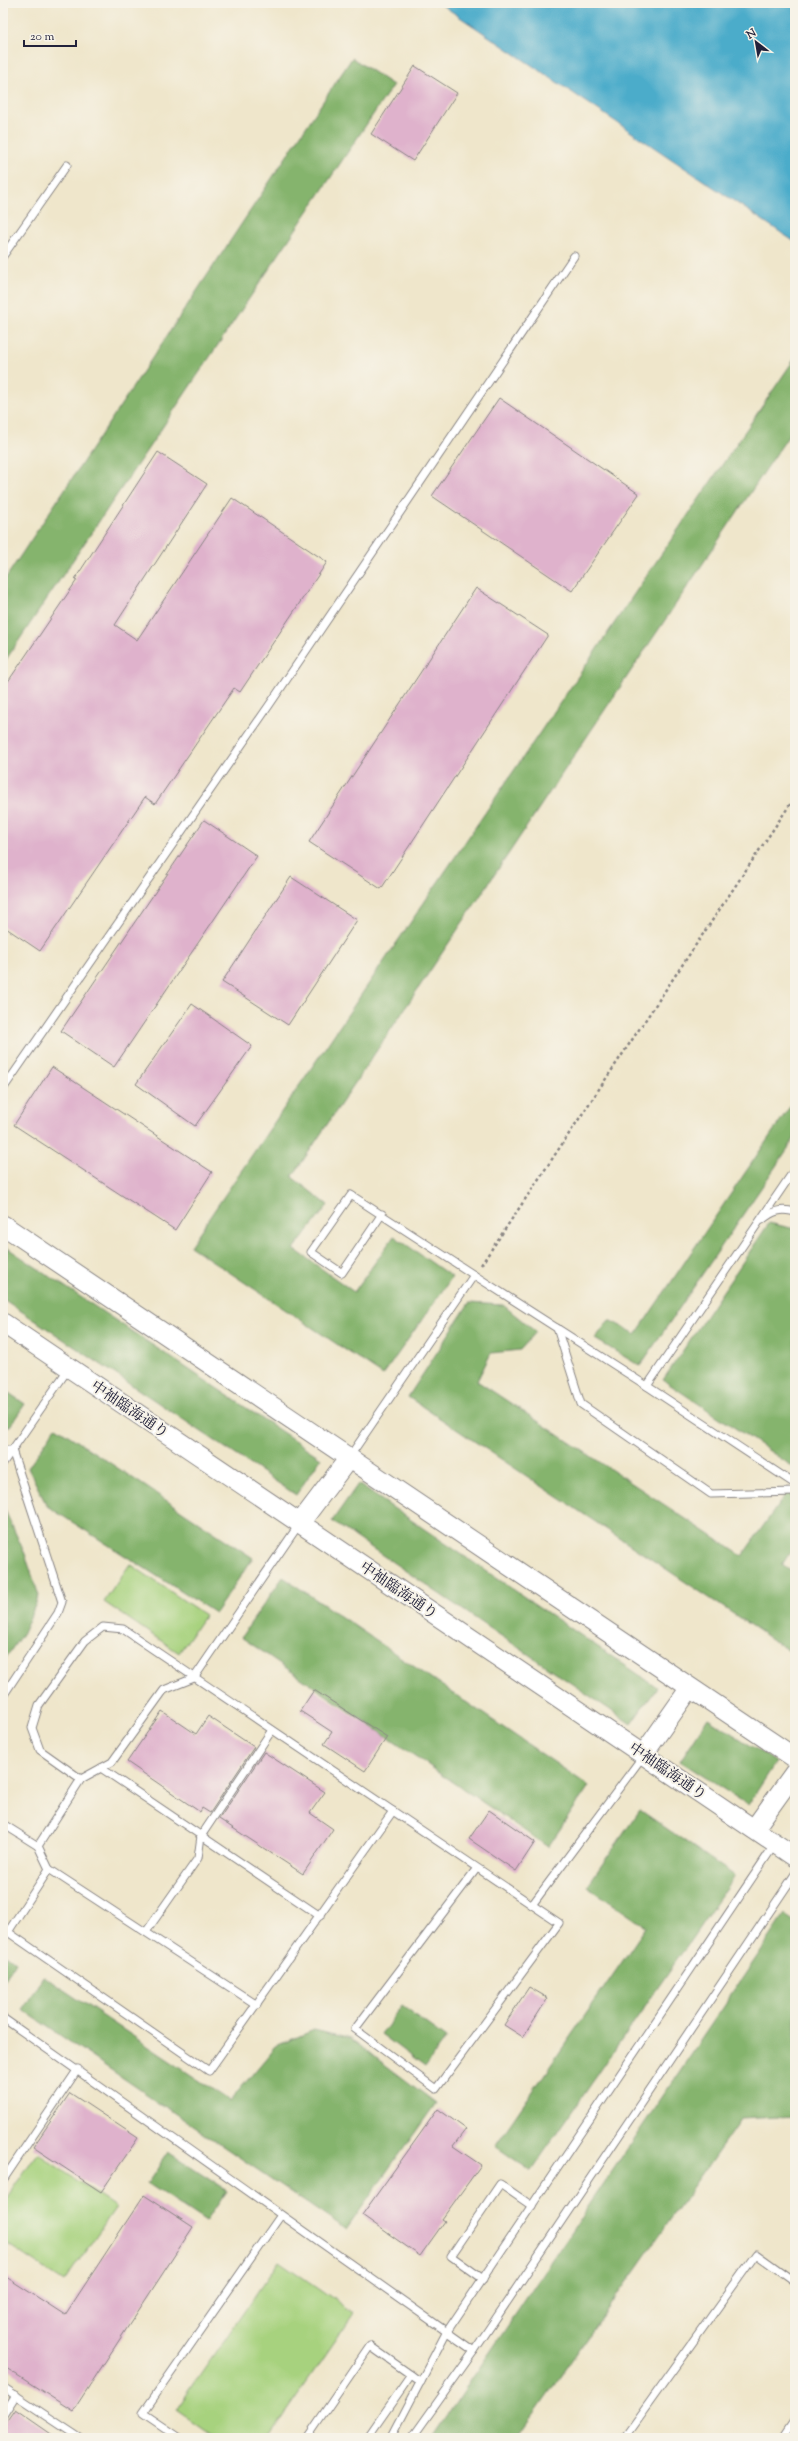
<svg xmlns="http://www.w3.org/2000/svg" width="798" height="2441" font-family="'Sorts Mill Goudy','Noto Serif JP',serif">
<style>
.green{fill:#a7d27e;stroke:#647a5c}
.forest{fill:#85b46d;stroke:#546b54}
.water{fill:#4bacca;stroke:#366782}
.building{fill:#dfb2cc}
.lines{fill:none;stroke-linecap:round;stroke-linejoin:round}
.service-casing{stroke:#888483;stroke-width:9}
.tertiary-casing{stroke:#888483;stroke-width:21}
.path{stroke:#888483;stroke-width:2.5;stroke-dasharray:3 3;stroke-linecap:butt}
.service{stroke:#fff;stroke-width:7}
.tertiary{stroke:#fff;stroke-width:19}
.labels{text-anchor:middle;stroke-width:4;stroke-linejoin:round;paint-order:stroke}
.street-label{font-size:15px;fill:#22223b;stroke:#f7f3e8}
</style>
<rect width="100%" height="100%" fill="#f7f3e8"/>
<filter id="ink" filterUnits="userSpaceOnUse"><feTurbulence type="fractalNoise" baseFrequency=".025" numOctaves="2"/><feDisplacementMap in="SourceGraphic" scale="8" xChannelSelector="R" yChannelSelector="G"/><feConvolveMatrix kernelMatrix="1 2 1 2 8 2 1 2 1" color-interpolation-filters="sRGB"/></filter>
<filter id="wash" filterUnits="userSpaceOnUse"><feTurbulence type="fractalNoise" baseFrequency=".012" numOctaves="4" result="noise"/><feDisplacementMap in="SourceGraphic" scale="16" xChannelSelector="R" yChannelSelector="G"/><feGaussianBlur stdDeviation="0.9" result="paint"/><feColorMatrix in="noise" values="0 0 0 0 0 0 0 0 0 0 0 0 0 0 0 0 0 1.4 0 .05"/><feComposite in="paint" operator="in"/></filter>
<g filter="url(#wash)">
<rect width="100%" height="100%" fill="#efe6cb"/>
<!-- green -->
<g class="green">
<path d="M130 1564 205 1615 179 1653 104 1602Z"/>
<path d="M37 2153 116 2207 64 2282 3 2241V2203Z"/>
<path d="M279 2261 354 2313 268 2438H216L176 2410Z"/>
</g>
<!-- forest -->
<g class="forest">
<path d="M352 58 393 85 3 664V582Z"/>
<path d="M795 358V426L292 1177 328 1205 294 1249 354 1292 394 1236 452 1277 383 1375 190 1246Z"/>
<path d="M795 1099V1138L640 1366 595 1339 609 1320 636 1334Z"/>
<path d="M769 1223 795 1229V1468L663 1380Z"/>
<path d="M3 1245 321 1458 296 1495 3 1299Z"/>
<path d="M469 1303 503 1305 536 1332 520 1350 491 1353 477 1381 742 1556 788 1491 795 1498V1544L782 1565 795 1574V1655L408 1397Z"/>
<path d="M3 1389 25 1404 10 1426H3Z"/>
<path d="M56 1427 253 1558 215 1613 47 1506 28 1468Z"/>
<path d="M358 1484 657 1687 631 1724 332 1521Z"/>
<path d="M3 1506 25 1554 39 1596 24 1631 3 1662Z"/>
<path d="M283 1577 589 1786 548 1847 241 1637Z"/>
<path d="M708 1718 776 1762 748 1805 680 1761Z"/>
<path d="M640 1810 735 1876 531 2171 495 2146 646 1927 587 1886Z"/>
<path d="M785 1915 795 1922V2116L741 2119 517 2438H432Z"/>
<path d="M3 1953 15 1962 3 1983Z"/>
<path d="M43 1976 230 2101 276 2046 314 2030 351 2039 436 2103 346 2230 23 2010Z"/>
<path d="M402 2006 446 2038 425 2067 381 2034Z"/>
<path d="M168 2152 227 2191 206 2222 147 2183Z"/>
</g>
<!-- water -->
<path class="water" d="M439 3H795V242Z"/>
<g id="blocks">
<!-- building -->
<g class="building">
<path d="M415 66 457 93 413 161 371 134Z"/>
<path d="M499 398 639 494 572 591 432 496Z"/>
<path d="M158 452 207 484 115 625 137 640 232 498 327 562 240 692 234 688 155 804 145 797 40 951 3 926V689L77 580 75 579Z"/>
<path d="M476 588 548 635 381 889 309 842Z"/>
<path d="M204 820 257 856 114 1067 61 1031Z"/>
<path d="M291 877 357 920 288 1025 222 982Z"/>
<path d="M192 1004 252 1046 195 1126 136 1084Z"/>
<path d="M52 1067 212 1172 175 1230 14 1125Z"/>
<path d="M314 1690 387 1737 365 1771 324 1744 332 1732 300 1711Z"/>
<path d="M162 1711 196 1734 208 1716 254 1747 210 1813 202 1808 200 1812 127 1762Z"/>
<path d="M264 1752 325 1792 310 1813 333 1829 303 1874 219 1819Z"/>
<path d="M489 1810 535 1842 516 1871 469 1839Z"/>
<path d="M529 1987 548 1998 523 2037 504 2025Z"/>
<path d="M70 2093 138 2138 101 2192 33 2147Z"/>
<path d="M438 2109 466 2129 453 2146 481 2165 442 2219 445 2221 420 2256 362 2215Z"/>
<path d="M144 2195 193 2227 73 2411 3 2366V2275L65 2315Z"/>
<path d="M15 2409 57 2438H3V2426Z"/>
</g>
</g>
</g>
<g filter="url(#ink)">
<use href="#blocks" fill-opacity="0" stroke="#888483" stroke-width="1"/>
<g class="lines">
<defs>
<g id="service">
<path d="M3 256 67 165"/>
<path d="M3 1089 270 704 574 256"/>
<path d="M795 1169 647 1386 795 1484"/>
<path d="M382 1214 342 1273 311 1252 351 1195 474 1275"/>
<path d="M762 1220C773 1211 781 1208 795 1212"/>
<path d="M557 1328 581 1404 711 1494 795 1492"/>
<path d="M3 1450H12L62 1602 58 1613 3 1696"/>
<path d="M350 1456 474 1275 647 1386"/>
<path d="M3 1463 69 1368"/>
<path d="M101 1768 320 1916"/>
<path d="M81 1779 40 1750 32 1728 39 1705 85 1641 103 1627 123 1629 559 1923 436 2089 355 2029 477 1868"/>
<path d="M3 1824 38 1846 49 1869 8 1932 3 1929"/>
<path d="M38 1846 81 1779 112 1762 164 1690 194 1678 300 1523"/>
<path d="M49 1869 257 2005"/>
<path d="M532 1905 643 1756"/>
<path d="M8 1932 209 2071 393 1811"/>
<path d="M146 1932 198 1858 201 1836 272 1730"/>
<path d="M3 2018 474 2351"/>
<path d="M3 2180 78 2069"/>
<path d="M483 2279 451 2256 500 2184 532 2206"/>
<path d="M3 2387 80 2438"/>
<path d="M3 2415 16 2395"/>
<path d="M180 2438 143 2413 281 2215"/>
<path d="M307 2438 370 2346 421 2382"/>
<path d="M367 2438 411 2375"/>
<path d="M391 2438 446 2333 775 1844"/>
<path d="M412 2438 474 2351 795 1874"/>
<path d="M624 2438 756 2254 795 2282"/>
<path d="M783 2438 795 2420"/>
</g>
<g id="tertiary">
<path d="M3 1225 795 1758"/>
<path d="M3 1323 795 1857"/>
<path d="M300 1523 349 1458"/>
<path d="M643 1755 690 1688"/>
<path d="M754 1829 795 1772"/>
</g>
</defs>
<!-- service casing -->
<use href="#service" class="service-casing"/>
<!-- tertiary casing -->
<use href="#tertiary" class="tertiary-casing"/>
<!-- path -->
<path class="path" d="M481 1265 795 797"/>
<!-- service -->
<use href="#service" class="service"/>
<!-- tertiary -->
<use href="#tertiary" class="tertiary"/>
</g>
</g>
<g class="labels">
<!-- street labels -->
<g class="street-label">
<text transform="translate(130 1409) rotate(34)" y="5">中袖臨海通り</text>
<text transform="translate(399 1590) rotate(34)" y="5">中袖臨海通り</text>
<text transform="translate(668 1771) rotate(34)" y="5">中袖臨海通り</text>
</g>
</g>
<!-- margin -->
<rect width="798" height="2441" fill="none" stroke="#f7f3e8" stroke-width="16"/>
<!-- north arrow -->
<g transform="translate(756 42) rotate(329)" stroke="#f7f3e8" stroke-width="3" paint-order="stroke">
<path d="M0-3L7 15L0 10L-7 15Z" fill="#22223b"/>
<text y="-6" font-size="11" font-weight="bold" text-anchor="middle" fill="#22223b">N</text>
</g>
<!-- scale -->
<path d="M24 40v6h52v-6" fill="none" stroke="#22223b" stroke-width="2"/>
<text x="30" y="40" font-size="12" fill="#22223b" stroke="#f7f3e8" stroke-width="3" paint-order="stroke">20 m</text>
</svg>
